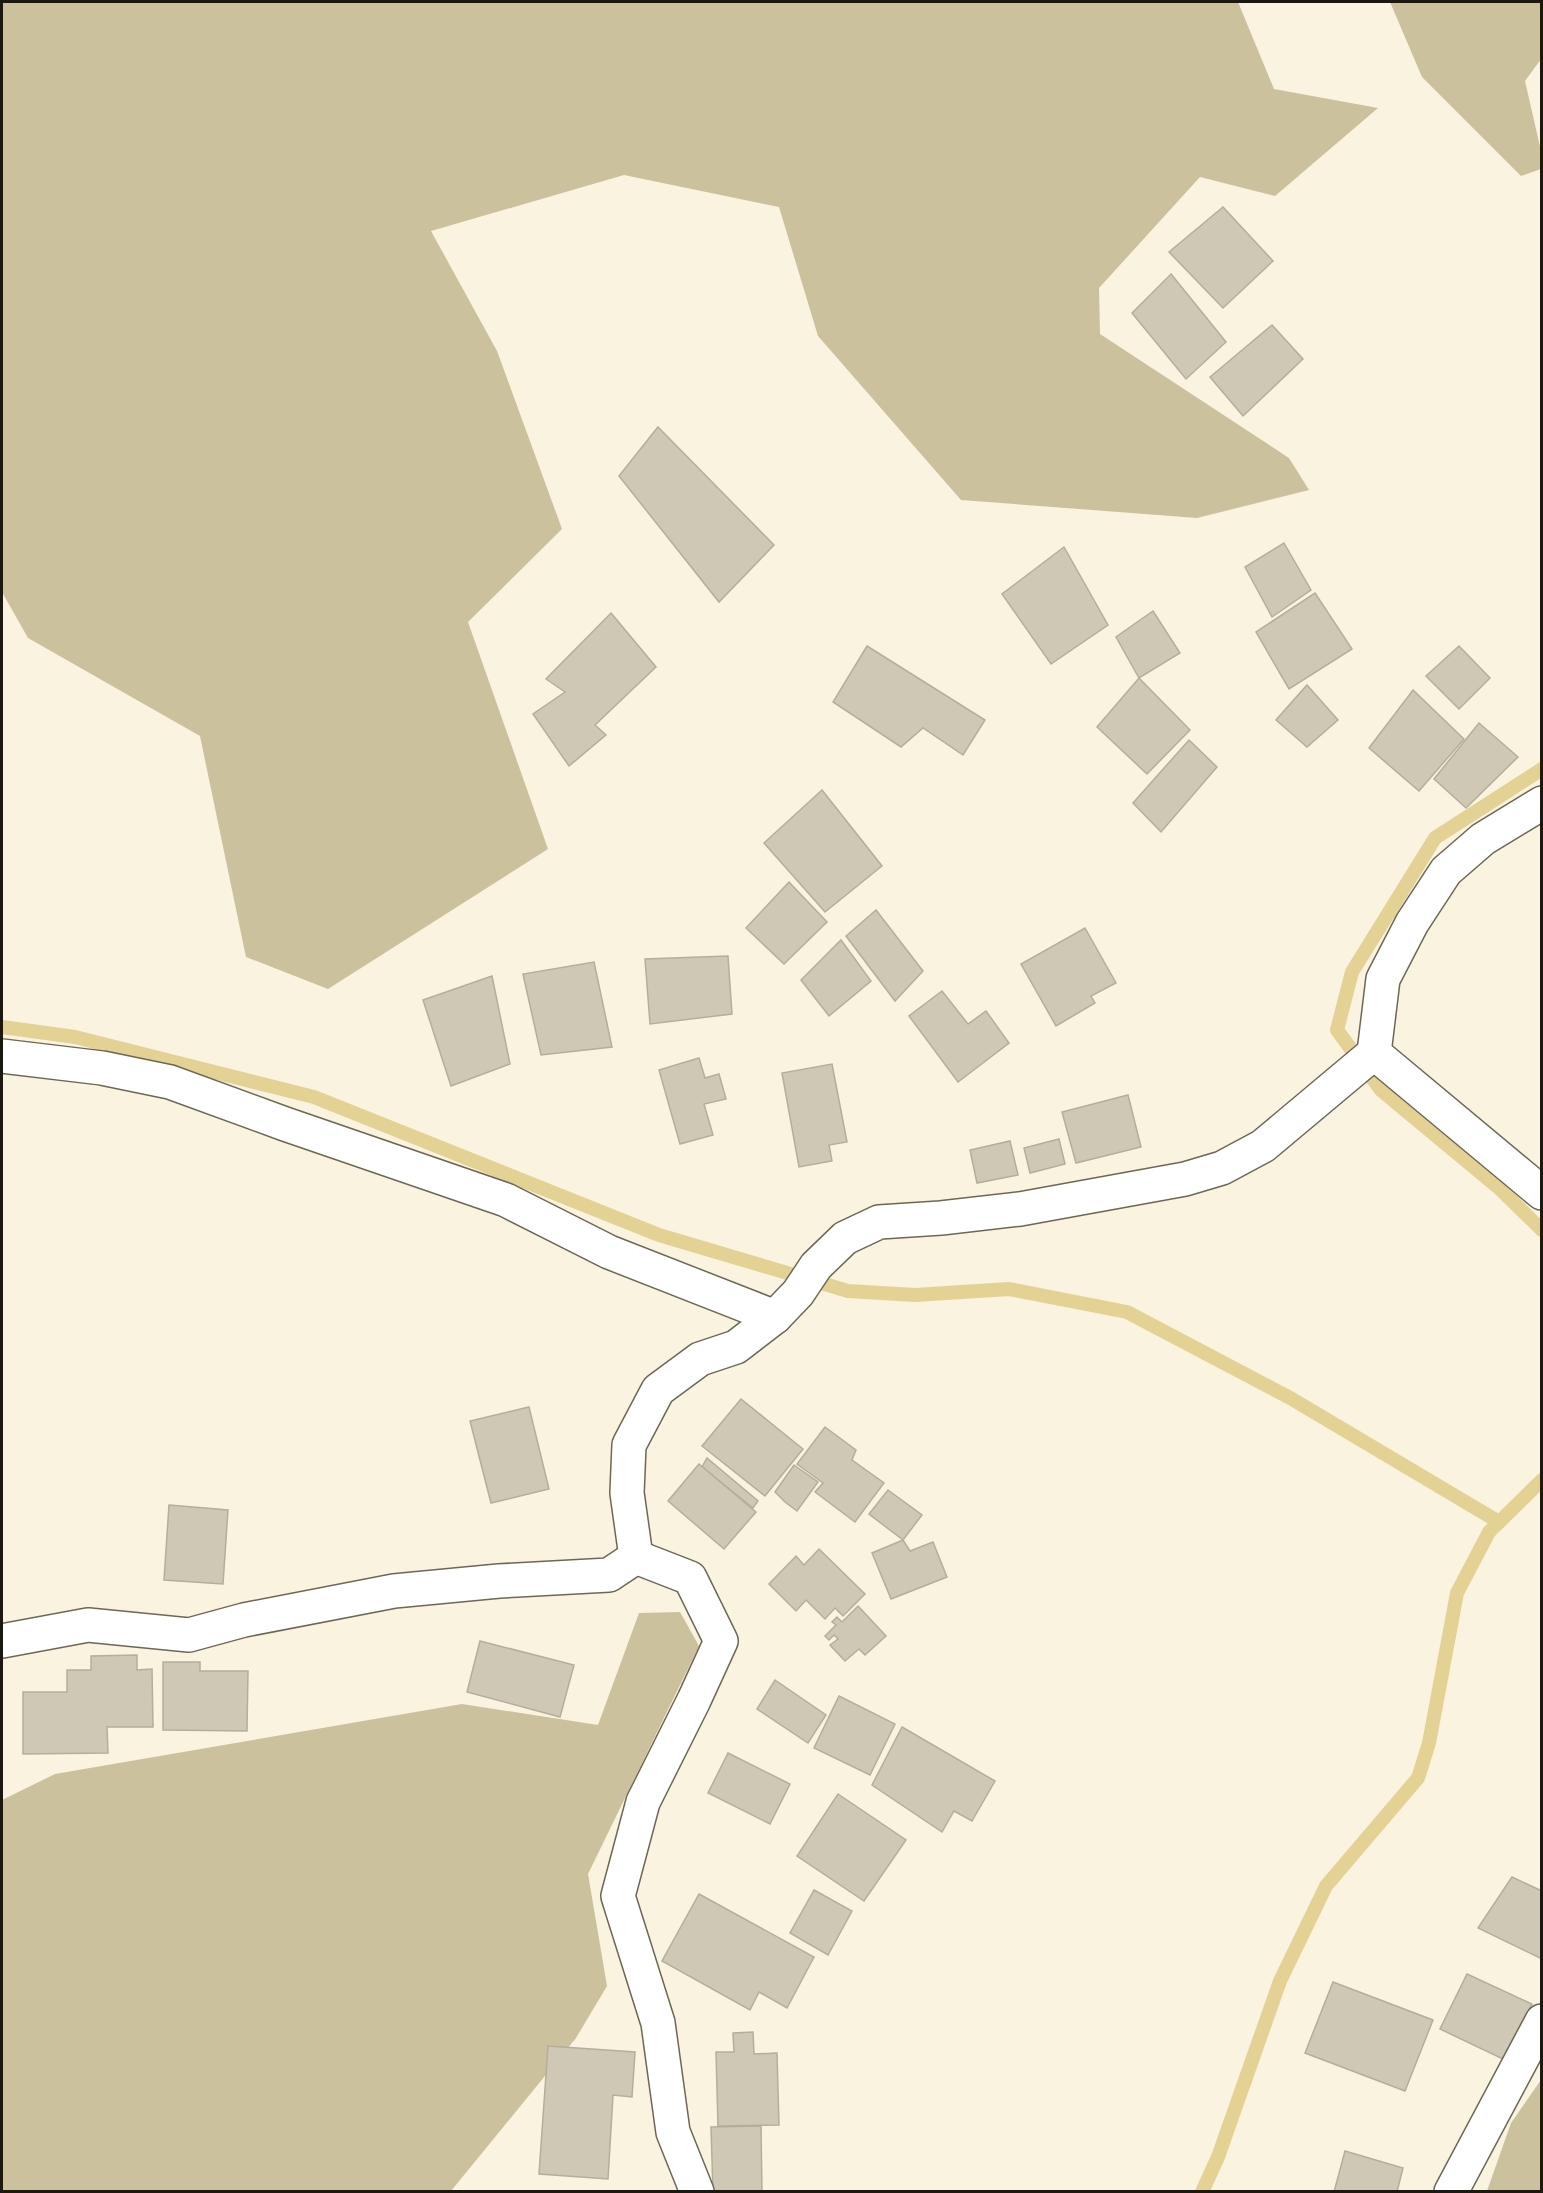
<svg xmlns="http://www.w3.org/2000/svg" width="1543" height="2193" font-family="'Exo 2',sans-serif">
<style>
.green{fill:#ccc19d}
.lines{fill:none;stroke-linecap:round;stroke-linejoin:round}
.stream{stroke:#e4d295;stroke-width:14}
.building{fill:#cec8b5;stroke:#b4ae9c;stroke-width:1.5}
.minor-casing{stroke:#6d6756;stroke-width:36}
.minor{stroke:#fff;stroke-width:33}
</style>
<rect width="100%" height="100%" fill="#f9f3df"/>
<!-- green -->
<g class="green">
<path d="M2 2H1238L1274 89 1378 108 1275 196 1200 177 1099 288 1100 334 1289 458 1309 490 1197 518 961 500 818 336 779 207 624 175 431 231 497 351 562 529 468 622 548 849 328 989 246 957 200 736 28 638 2 592Z"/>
<path d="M1390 2H1541V59L1525 81 1541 151V169L1521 176 1422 77Z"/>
<path d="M680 1612 699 1646 588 1874 607 1986 576 2038 451 2191 2 2192V1800L55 1774 462 1704 598 1725 639 1613Z"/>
<path d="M1541 2080V2191H1487L1511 2123Z"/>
</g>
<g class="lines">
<!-- stream -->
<g class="stream">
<path d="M1542 769 1435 838 1352 972 1337 1030 1381 1090 1499 1188 1542 1230"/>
<path d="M2 1027 75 1037 314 1097 659 1235 848 1291 915 1295 1009 1289 1127 1312 1292 1399 1499 1522"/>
<path d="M1202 2192 1218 2157 1280 1981 1326 1886 1418 1778 1429 1743 1457 1593 1489 1532 1542 1480"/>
</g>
</g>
<!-- building -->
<g class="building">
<path d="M1223 207 1273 261 1223 308 1169 252Z"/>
<path d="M1171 274 1226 342 1186 379 1132 313Z"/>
<path d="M1272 325 1303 359 1243 416 1210 377Z"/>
<path d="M658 427 774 545 719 602 619 476Z"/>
<path d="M1284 543 1311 590 1272 617 1245 567Z"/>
<path d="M1064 547 1108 625 1051 664 1002 594Z"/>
<path d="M1315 593 1352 649 1289 689 1256 632Z"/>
<path d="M1153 611 1180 653 1139 678 1116 637Z"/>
<path d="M611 613 656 667 595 725 606 735 569 766 533 714 565 692 546 679Z"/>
<path d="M867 646 985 720 963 755 923 728 901 747 833 702Z"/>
<path d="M1459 646 1490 678 1459 709 1426 676Z"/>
<path d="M1139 678 1190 730 1147 774 1097 727Z"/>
<path d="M1307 685 1338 720 1307 747 1276 720Z"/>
<path d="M1413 690 1464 739 1419 791 1369 748Z"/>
<path d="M1479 723 1518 757 1466 808 1434 779Z"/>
<path d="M1189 740 1217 767 1161 832 1133 803Z"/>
<path d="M822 790 882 866 825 912 764 843Z"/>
<path d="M789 882 827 922 784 964 746 928Z"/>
<path d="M876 910 923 971 895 1001 846 936Z"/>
<path d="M1085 928 1116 983 1091 996 1095 1003 1056 1026 1021 964Z"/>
<path d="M841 940 871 981 829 1016 801 980Z"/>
<path d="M728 956 732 1014 650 1024 645 959Z"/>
<path d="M594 962 612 1047 541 1055 523 974Z"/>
<path d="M492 976 510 1064 451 1086 423 1000Z"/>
<path d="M942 991 968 1024 986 1011 1009 1043 958 1082 909 1016Z"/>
<path d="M699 1058 705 1078 719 1074 726 1099 704 1104 713 1135 680 1144 659 1070Z"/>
<path d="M832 1064 847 1142 829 1145 832 1161 799 1167 782 1073Z"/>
<path d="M1128 1095 1141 1147 1076 1163 1062 1112Z"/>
<path d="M1059 1139 1065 1164 1030 1173 1024 1148Z"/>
<path d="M1010 1141 1018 1175 977 1183 970 1150Z"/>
<path d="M741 1399 803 1449 765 1496 702 1446Z"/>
<path d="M529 1407 549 1489 491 1503 470 1421Z"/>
<path d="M825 1427 856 1450 852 1460 884 1483 855 1522 815 1492 823 1483 797 1464Z"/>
<path d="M707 1458 758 1501 753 1508 702 1467Z"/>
<path d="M699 1464 756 1512 724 1549 668 1501Z"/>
<path d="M794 1465 818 1482 797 1511 785 1502 775 1492Z"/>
<path d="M888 1490 922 1515 903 1540 869 1514Z"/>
<path d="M169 1505 228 1510 223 1584 164 1580Z"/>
<path d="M903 1540 910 1551 933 1542 947 1577 891 1599 872 1553Z"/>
<path d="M819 1549 865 1594 843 1616 835 1608 825 1619 806 1600 796 1611 769 1584 796 1556 804 1565Z"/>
<path d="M858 1606 886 1636 865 1655 859 1649 845 1661 830 1645 838 1639 834 1635 829 1640 825 1636 836 1625 832 1622 837 1617 842 1622Z"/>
<path d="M480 1641 574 1665 560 1717 467 1692Z"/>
<path d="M137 1655V1670L152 1669 153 1727H107L108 1753 23 1754V1692H67V1670H91V1656Z"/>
<path d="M163 1662H200V1671H248L247 1731 163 1730Z"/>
<path d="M775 1680 826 1715 808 1743 757 1709Z"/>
<path d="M839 1696 895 1724 870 1775 814 1748Z"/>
<path d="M902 1727 995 1781 972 1821 954 1811 942 1832 872 1785Z"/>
<path d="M728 1753 790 1784 770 1824 708 1793Z"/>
<path d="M838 1794 906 1840 864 1901 797 1856Z"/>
<path d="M1512 1877 1542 1891V1959L1478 1928Z"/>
<path d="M814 1890 852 1911 828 1955 790 1933Z"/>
<path d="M699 1894 814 1957 787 2008 759 1992 750 2010 662 1961Z"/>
<path d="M1467 1974 1532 2004 1505 2060 1440 2029Z"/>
<path d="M1333 1982 1433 2020 1405 2091 1305 2053Z"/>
<path d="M753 2032 754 2054 777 2053 779 2125 718 2126 716 2052H734L733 2033Z"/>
<path d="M548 2046 635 2052 632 2097 613 2095 608 2179 539 2174Z"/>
<path d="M761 2126 762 2192H713L711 2127Z"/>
<path d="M1345 2151 1403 2168 1397 2192H1334Z"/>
</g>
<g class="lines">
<defs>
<g id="minor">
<path d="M1374 1053 1542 1193"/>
<path d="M2 1056 102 1068 170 1082 285 1124 506 1200 609 1252 775 1317"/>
<path d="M636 1557 627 1493 629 1445 658 1390 700 1359 736 1347 775 1317 798 1293 816 1266 845 1238 879 1222 941 1218 1020 1209 1185 1179 1222 1168 1263 1146 1374 1053 1383 979 1412 923 1446 871 1483 839 1542 803"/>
<path d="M636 1557 690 1578 721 1641 694 1700 643 1802 618 1896 658 2023 673 2132 697 2192"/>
<path d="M2 1641 88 1625 189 1635 244 1620 394 1591 499 1581 609 1575 636 1557"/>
<path d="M1451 2192 1542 2021"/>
</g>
</defs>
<!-- minor casing -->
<use href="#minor" class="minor-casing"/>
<!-- minor -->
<use href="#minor" class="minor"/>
</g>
<!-- border -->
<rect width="1543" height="2193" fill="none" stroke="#1a1811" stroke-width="6"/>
</svg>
